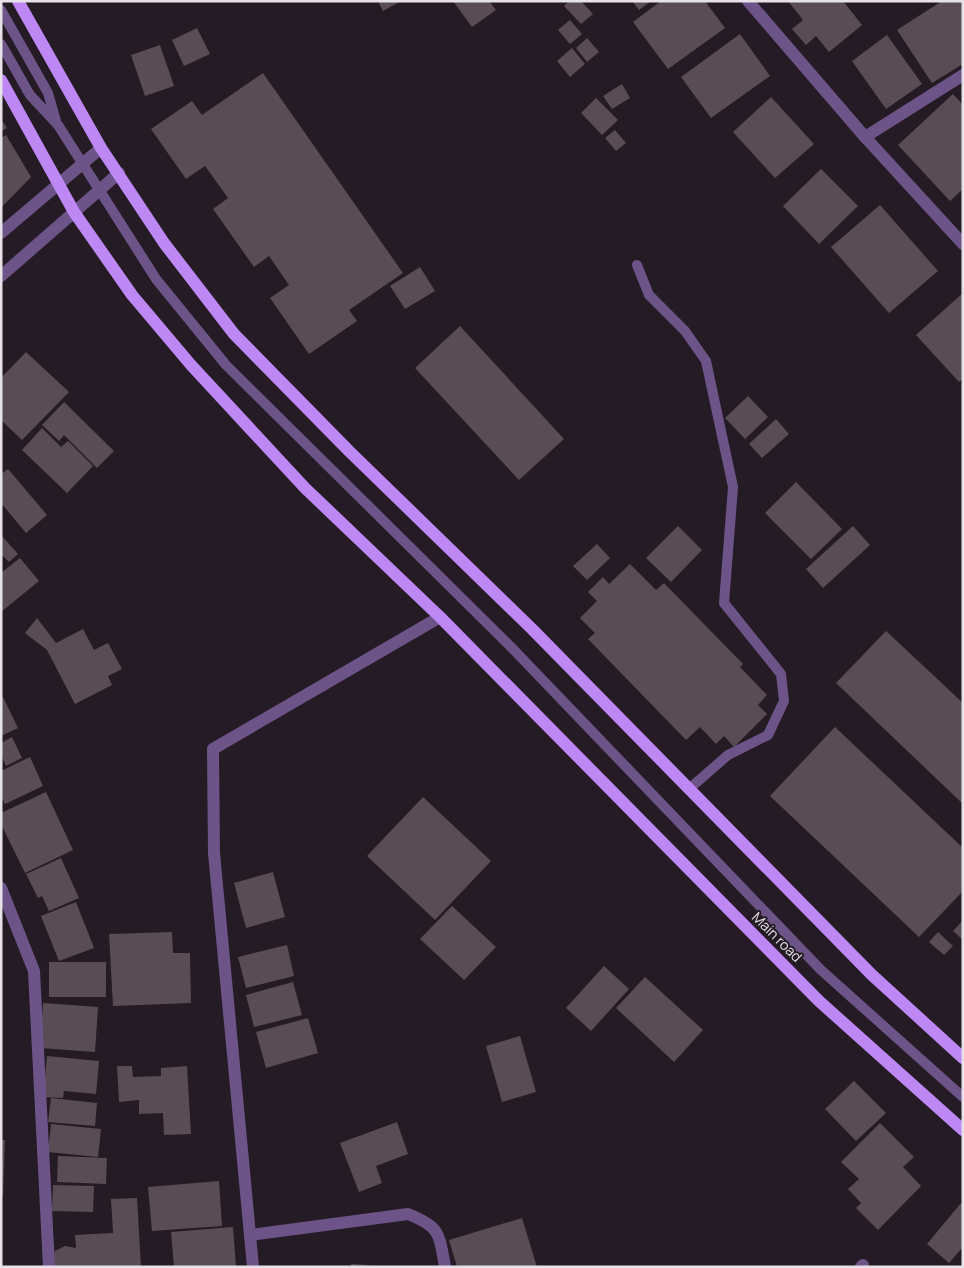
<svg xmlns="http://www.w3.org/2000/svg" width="964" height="1268" font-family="Manrope,sans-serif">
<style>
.building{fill:#5a4c54}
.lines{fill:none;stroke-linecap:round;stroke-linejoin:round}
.service{stroke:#6d5488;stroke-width:10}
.minor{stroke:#6d5488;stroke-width:12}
.tertiary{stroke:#6d5488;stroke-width:12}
.primary{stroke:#bd87f4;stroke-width:12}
.labels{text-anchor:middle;stroke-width:4;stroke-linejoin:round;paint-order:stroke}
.street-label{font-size:14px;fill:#e7e1e8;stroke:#241b25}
</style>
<rect width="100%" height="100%" fill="#241b25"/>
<!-- building -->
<g class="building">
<path d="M378 1H401L383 11Z"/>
<path d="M453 1H489L496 10 472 27Z"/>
<path d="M569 1H581L593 14 581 24 564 6Z"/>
<path d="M632 1H651L639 10Z"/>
<path d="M661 1H705L725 28 668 69 633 22Z"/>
<path d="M788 1H843L862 25 829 52 816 36 806 45 792 29 803 20Z"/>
<path d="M942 1H963V64L932 83 897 30Z"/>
<path d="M570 20 582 34 570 44 558 30Z"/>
<path d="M197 28 210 54 184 66 172 40Z"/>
<path d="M740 34 770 76 711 118 681 77Z"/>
<path d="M887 35 922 84 886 109 852 61Z"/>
<path d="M587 38 599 52 587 62 576 48Z"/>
<path d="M160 45 174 86 145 96 131 55Z"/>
<path d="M572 48 585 64 570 77 557 61Z"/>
<path d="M263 73 403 273 349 310 357 321 309 354 270 298 289 285 269 256 254 267 213 209 228 198 205 166 186 179 151 129 192 101 202 115Z"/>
<path d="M622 84 630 98 612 109 603 96Z"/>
<path d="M953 94 963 105V189L950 201 898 145Z"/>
<path d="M771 97 814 144 775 178 733 132Z"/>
<path d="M596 98 618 120 602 135 581 113Z"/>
<path d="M1 119 7 128 1 131Z"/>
<path d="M615 130 626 143 616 151 605 138Z"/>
<path d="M6 135 31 177 1 208V138Z"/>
<path d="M821 169 858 206 819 244 783 206Z"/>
<path d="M880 205 938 271 889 313 831 247Z"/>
<path d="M420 267 435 291 405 309 390 286Z"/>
<path d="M963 293V379L959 382 916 335Z"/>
<path d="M460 326 564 439 519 480 415 368Z"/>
<path d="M26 352 69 392 22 440 1 420V378Z"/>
<path d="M748 396 768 417 745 439 725 418Z"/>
<path d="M64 402 114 451 97 468 64 435 59 441 42 425Z"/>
<path d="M776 419 789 434 762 458 749 444Z"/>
<path d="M42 428 61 447 68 441 93 466 67 493 22 450Z"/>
<path d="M8 469 47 515 26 533 1 503V474Z"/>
<path d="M796 482 842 529 811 559 765 513Z"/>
<path d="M678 526 702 550 671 582 646 558Z"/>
<path d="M853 526 870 545 823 588 806 569Z"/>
<path d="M1 535 18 554 9 562 3 556 1 558Z"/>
<path d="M597 544 610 558 587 580 573 566Z"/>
<path d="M20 558 39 581 1 612V573Z"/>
<path d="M630 564 656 590 664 583 743 664 740 667 767 695 758 705 767 714 734 747 724 736 716 744 700 727 686 740 588 639 595 633 580 618 597 601 588 592 603 577 609 584Z"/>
<path d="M37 618 56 643 83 629 94 650 108 643 122 669 108 676 112 685 75 704 47 650 25 633Z"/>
<path d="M886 631 963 703V804L836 683Z"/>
<path d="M3 697 18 728 1 736V698Z"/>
<path d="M835 727 963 848V891L919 937 770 796Z"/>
<path d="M12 737 22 758 6 766 1 755V743Z"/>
<path d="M30 757 43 786 5 804 1 796V771Z"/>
<path d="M46 792 73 850 25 873 1 824V813Z"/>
<path d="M423 797 491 861 435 920 367 856Z"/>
<path d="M61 858 79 898 49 911 42 896 38 898 26 874Z"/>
<path d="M273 872 285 917 246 928 234 883Z"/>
<path d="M76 902 94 948 59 961 41 916Z"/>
<path d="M452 906 496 947 464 980 420 939Z"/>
<path d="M963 920V940L953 931Z"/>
<path d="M172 932 173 953H190L191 1003 113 1006 109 934Z"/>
<path d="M938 932 953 946 944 955 929 942Z"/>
<path d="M287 945 294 976 246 988 238 957Z"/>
<rect x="49" y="962" width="57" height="35"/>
<path d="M604 966 629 989 591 1031 566 1008Z"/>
<path d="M645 977 703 1030 674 1062 616 1008Z"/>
<path d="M293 982 302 1015 254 1027 246 995Z"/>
<path d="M43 1003 98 1007 95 1052 40 1048Z"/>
<path d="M308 1018 318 1053 266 1068 256 1032Z"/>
<path d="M520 1036 536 1092 502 1102 486 1046Z"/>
<path d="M47 1056 99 1061 96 1094 64 1091 63 1098 43 1097Z"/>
<path d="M117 1066H132L133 1077 161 1076V1068L187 1066 191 1134 164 1135 163 1113 139 1114V1100L119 1102Z"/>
<path d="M854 1081 886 1113 856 1141 825 1109Z"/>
<path d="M51 1098 97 1103 95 1126 48 1122Z"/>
<path d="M397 1122 408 1154 376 1166 382 1183 359 1192 340 1143Z"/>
<path d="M880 1123 914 1157 903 1167 921 1186 878 1230 856 1208 861 1203 848 1189 859 1179 841 1162Z"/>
<path d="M51 1124 101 1129 98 1157 48 1152Z"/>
<path d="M1 1140H5L3 1195H1Z"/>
<path d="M58 1156 107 1158 106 1184 57 1182Z"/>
<path d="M219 1181 222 1226 152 1231 148 1187Z"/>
<path d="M53 1185 94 1186 93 1212 52 1211Z"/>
<path d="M137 1198 141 1267H54L52 1256 55 1251 65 1246 76 1248 75 1235 113 1233 111 1199Z"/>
<path d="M961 1203 963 1204V1247L949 1263 927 1244Z"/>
<path d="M522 1218 537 1267H457L449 1240Z"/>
<path d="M233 1227 236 1267H174L171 1232Z"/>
<path d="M351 1264 369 1265V1267H351Z"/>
</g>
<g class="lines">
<!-- service -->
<g class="service">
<path d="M1 10 48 93 56 121"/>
<path d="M1 44 30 95 58 125 156 279 226 365 511 647 821 970 963 1097"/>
<path d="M637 265 649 295 685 331 706 361 733 487 724 603 781 674 784 701 768 735 728 755 689 789"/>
</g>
<!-- minor -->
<g class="minor">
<path d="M748 1 865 137 963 244"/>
<path d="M865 137 963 75"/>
<path d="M1 888 34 971 49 1267"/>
<path d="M250 1235 408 1214C441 1227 439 1234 445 1267"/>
<path d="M253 1267 214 853 213 749 440 617"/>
<path d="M861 1267 863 1265"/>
</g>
<!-- tertiary -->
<g class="tertiary">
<path d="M1 233 101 148"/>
<path d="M1 276 119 173"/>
</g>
<!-- primary -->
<g class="primary">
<path d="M18 1 101 148 164 243 234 334 349 451 532 629 872 975 963 1058"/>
<path d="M1 80 74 212 132 295 191 365 305 488 440 617 819 1001 963 1130"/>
</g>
</g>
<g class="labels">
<!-- street labels -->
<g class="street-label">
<text transform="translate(777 937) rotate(45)" y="5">Main road</text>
</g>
</g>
<!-- border -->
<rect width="964" height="1268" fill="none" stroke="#e7e1e8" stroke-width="5"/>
</svg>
